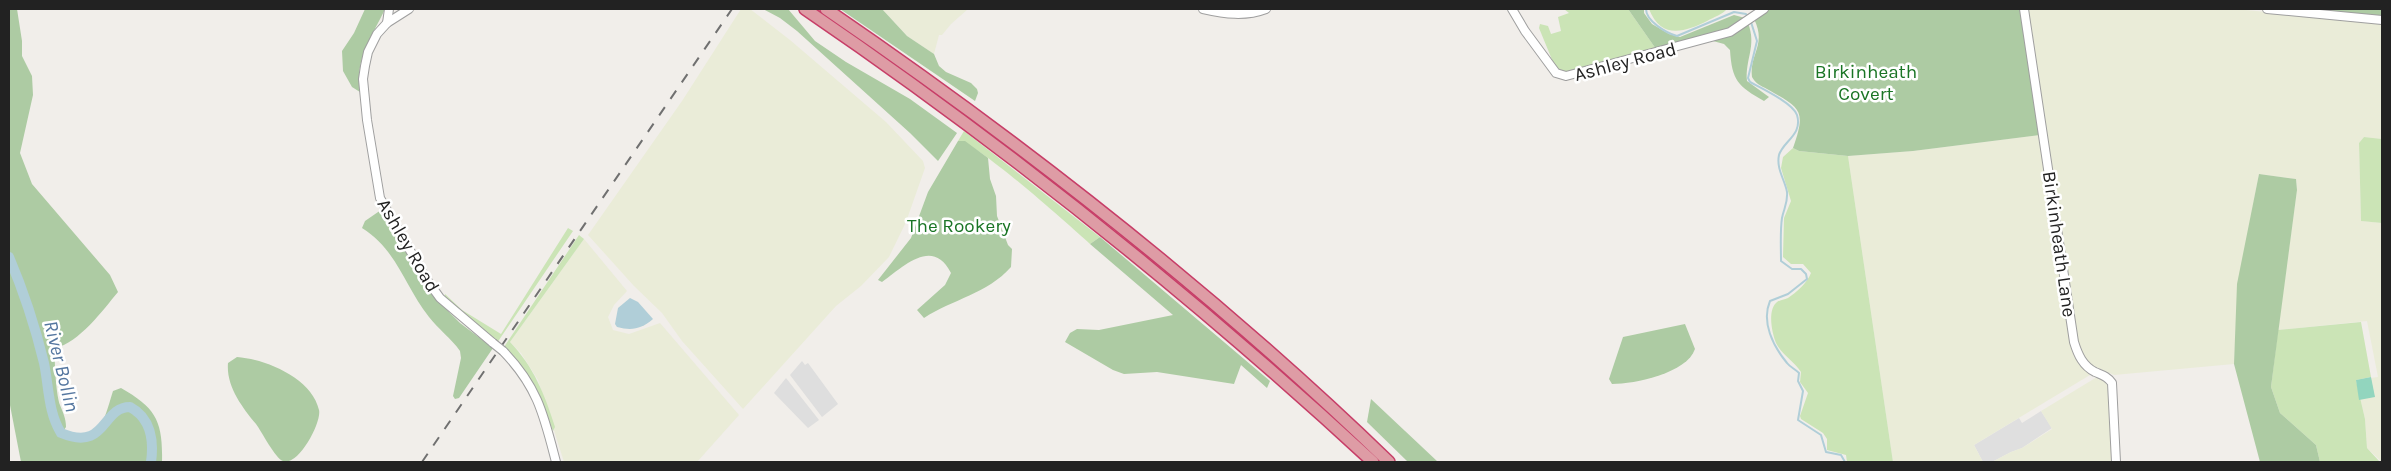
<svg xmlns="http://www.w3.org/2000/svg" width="2391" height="471" font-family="Karla,sans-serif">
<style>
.residential{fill:#dfdfdf}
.farmland{fill:#eaecd8}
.grass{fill:#cbe4b6}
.forest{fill:#adcba3}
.pitch{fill:#92d5be}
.parking{fill:#dedede}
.water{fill:#b0ced8}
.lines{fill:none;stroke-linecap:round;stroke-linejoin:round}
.stream{stroke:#b0ced8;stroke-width:2}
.river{stroke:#b0ced8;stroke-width:10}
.minor-casing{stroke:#9f9f9f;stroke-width:10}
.highway-casing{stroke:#c73e68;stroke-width:14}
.minor{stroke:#fff;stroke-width:8}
.highway{stroke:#de9ca5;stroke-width:11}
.rail{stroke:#707070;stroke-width:2;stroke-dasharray:10 10;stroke-linecap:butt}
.minor-bridge-casing{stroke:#9f9f9f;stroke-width:10;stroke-linecap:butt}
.minor-bridge{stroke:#fff;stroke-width:8}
.labels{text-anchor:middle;stroke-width:5;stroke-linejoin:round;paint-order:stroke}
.street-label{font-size:19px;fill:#222;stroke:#fff}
.park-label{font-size:19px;fill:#1a7525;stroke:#fff}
.water-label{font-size:20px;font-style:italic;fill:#5577a0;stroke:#fff}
</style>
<rect width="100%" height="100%" fill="#f1eeea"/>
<!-- residential -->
<path class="residential" d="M2041 411 2052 428 2022 448 2011 452 1992 462H1983L1974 445 2019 418 2022 423Z"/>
<!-- farmland -->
<g class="farmland">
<path d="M741 9H750L790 40 886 122 923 161 925 168 906 222 889 257 861 286 836 306 743 409 682 341 662 313 634 286 588 235 682 101Z"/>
<path d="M882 9H968L951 24 942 35H939L934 54 907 36Z"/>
<path d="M2028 9H2235L2382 23V139L2364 137 2359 143 2361 221 2382 223V462L2367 448 2365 419 2356 380 2378 377 2367 321 2278 330 2297 190 2296 179 2259 174 2238 284 2234 364 2114 375 2089 364 2082 355 2078 344Z"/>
<path d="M2040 135 2071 344 2073 354 2079 364 2090 375 1974 445 1983 462H1893L1848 156 1913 151Z"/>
<path d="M584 239 627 291 614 305 608 317 613 330 629 334 660 323 739 415 697 462H564L538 380 521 353 510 342Z"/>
<path d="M2097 377 2107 380 2111 389V462H1992L2011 452 2022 448 2052 429 2041 411Z"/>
</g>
<!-- grass -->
<g class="grass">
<path d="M1564 9H1628L1656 49 1566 73 1555 67 1539 28 1540 24 1548 26 1551 34 1561 31 1558 17 1569 13Z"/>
<path d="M1649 9H1727C1723 14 1714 17 1707 21 1685 32 1661 40 1649 9Z"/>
<path d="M964 131 1100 237 1090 244C1070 226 977 142 958 141Z"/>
<path d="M2364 137 2382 139V223L2361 221 2359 143Z"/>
<path d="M1793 148 1799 151 1848 156 1893 462H1847L1846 455 1827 450V439L1823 433 1801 419 1800 416 1808 393 1800 382 1801 372C1794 361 1782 355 1776 343 1772 333 1767 310 1777 302 1780 300 1784 300 1788 298 1797 292 1807 283 1811 273L1803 264H1791L1783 257 1784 218 1791 201 1781 168 1783 157Z"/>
<path d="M568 228 573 231 497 343 444 298 445 294 462 310 501 334Z"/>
<path d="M579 235 584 239 510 342C534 367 545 395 555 427L553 431C541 396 531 374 504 347Z"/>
<path d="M2361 322 2371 377 2356 380 2365 419 2367 448 2380 462H2320L2316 445 2280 413 2271 387 2278 330Z"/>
</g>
<!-- forest -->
<g class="forest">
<path d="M9 9H17L22 41V56L32 76 33 95 20 153 32 184 110 275 118 292C103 310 79 343 55 348 54 360 56 394 60 405 63 413 66 418 66 427L62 433C100 450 104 419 113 391L121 388C156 408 163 421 162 462H21L9 400Z"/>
<path d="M365 9H385C371 39 355 57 360 92L352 87 343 71 342 51 354 33Z"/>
<path d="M763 9H788L815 41 846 62 910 99 957 133 938 161 910 133 797 31 780 18Z"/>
<path d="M840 9H882L907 36 934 54 939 66 946 72 971 83 977 89 978 93 975 101Z"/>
<path d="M1628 9H1644V13L1652 24 1669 34 1680 37 1734 15 1745 18 1723 31 1656 49Z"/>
<path d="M1768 9H2022L2040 135 1913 151 1848 156 1799 151 1793 148C1807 109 1800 108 1767 89 1761 86 1755 83 1752 77 1749 54 1767 45 1754 19Z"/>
<path d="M2300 9H2382V17Z"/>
<path d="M1748 23C1757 46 1745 59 1747 81L1769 97 1764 101C1738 86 1732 81 1730 50L1724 44 1713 41 1735 33Z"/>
<path d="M958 141H965L988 158 990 179 996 196 997 216 1008 245 1012 249 1011 267C987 294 953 299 924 318L917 310 945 285 951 273C933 237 904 266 882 282L878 280 911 238 928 192Z"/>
<path d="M2259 174 2296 179 2297 190 2271 387 2280 413 2316 445 2320 462H2260L2234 364 2237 284Z"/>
<path d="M381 210 433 296 460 323 493 348 459 398 455 399 453 396 461 358 460 351C451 338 438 329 429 317 404 285 397 250 362 228L365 221Z"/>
<path d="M1100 237 1270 381 1267 388 1241 365 1234 384 1157 372 1124 374 1113 370 1065 342 1070 333 1077 329 1099 330 1173 315 1090 244Z"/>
<path d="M1685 324 1695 349C1687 373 1635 384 1612 384L1609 379 1623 337Z"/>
<path d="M237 357C265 359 312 378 319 410 322 422 298 467 283 461 275 458 262 432 256 424 242 407 226 386 228 363Z"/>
<path d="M1371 399 1438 462H1408L1367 422Z"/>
</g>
<!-- pitch -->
<path class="pitch" d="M2371 377 2375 397 2359 400 2356 380Z"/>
<!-- parking -->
<g class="parking">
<path d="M802 361 805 365 808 363 838 404 822 417 790 375Z"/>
<path d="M786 378 819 420 808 428 774 393Z"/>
</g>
<!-- water -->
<path class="water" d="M630 298 638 302 653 319C641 329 632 331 617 327L615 324 618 308Z"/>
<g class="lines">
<!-- stream -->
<g class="stream">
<path d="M1646 9C1646 21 1666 33 1677 36L1734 12 1746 14 1749 18"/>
<path d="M1751 22 1757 41 1748 78 1750 82C1761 88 1793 103 1797 115 1803 135 1783 141 1779 155 1776 169 1785 180 1787 192 1788 203 1784 208 1782 218 1780 231 1781 248 1781 261L1792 269H1801L1806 274 1807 279 1788 294 1770 301C1761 322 1773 346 1787 363 1790 367 1795 369 1799 373L1798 381 1803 391 1798 420 1821 435 1826 452 1841 455 1845 462"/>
</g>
<!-- river -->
<path class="river" d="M9 257C24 292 35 326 44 363 49 387 48 412 61 433 107 452 101 407 130 407 151 418 154 441 151 462"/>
<defs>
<g id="minor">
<path d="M409 9 387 23 377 34 368 52 365 66 363 79 367 120 380 198 427 280 440 298 493 343"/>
<path d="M1203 9C1225 14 1245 17 1266 9"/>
<path d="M1512 9 1525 31 1556 73 1566 76 1730 32 1764 9"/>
<path d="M2024 9 2074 342C2078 355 2083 366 2095 372 2102 375 2107 376 2112 383L2116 462"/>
<path d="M2267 9 2382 20"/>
<path d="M387 23 389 9"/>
<path d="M503 351C538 387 544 416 556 462"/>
</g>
<g id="highway">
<path d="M805 9C1006 146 1194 297 1373 462"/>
<path d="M826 9C1025 145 1216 295 1389 462"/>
</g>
</defs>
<!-- minor casing -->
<use href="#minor" class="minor-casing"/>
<!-- highway casing -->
<use href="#highway" class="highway-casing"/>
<!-- minor -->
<use href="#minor" class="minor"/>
<!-- highway -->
<use href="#highway" class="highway"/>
<!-- rail -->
<path class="rail" d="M422 462 732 9"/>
<defs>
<path id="minor-bridge" d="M493 343 503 351"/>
</defs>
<!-- minor-bridge casing -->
<use href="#minor-bridge" class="minor-bridge-casing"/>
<!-- minor-bridge -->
<use href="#minor-bridge" class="minor-bridge"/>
</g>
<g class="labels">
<!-- street labels -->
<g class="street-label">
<text transform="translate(1625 61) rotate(-15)" y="7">Ashley Road</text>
<text transform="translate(2060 244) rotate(82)" y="7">Birkinheath Lane</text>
<text transform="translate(409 245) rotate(60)" y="7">Ashley Road</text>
</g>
<!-- park labels -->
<g class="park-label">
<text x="1866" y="78">Birkinheath<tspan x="1866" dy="22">Covert</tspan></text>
<text x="959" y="232">The Rookery</text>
</g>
<!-- water labels -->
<g class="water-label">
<text transform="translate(62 366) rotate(76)" y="7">River Bollin</text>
</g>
</g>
<!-- border -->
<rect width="2391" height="471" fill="none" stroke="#222222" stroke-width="20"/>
</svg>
